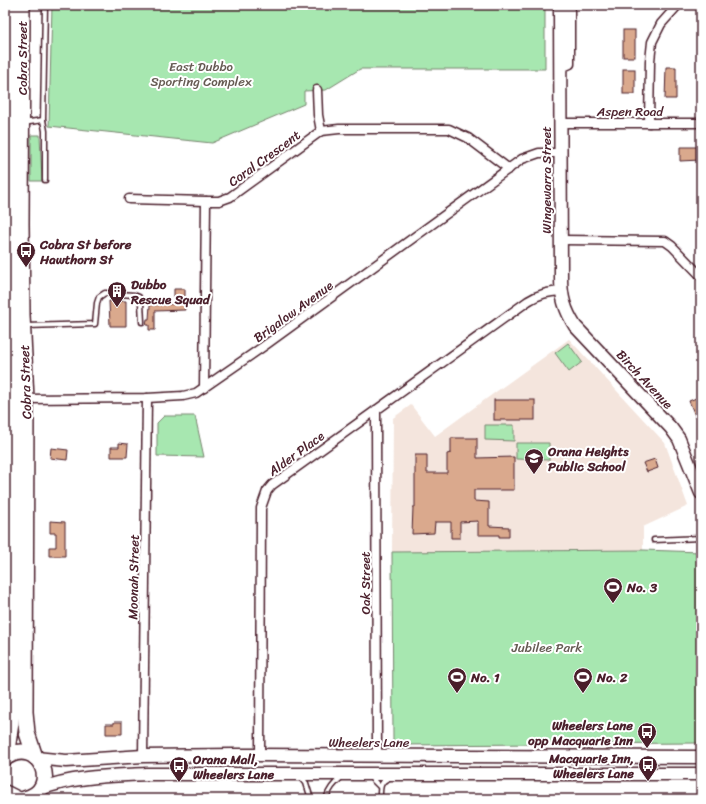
<svg xmlns="http://www.w3.org/2000/svg" width="706" height="804" font-family="Sriracha,sans-serif">
<style>
.built{fill:#f4e5dd}
.green{fill:#a7e7b0;stroke:#78836e}
.building{fill:#daa98d;stroke:#4a1f2b}
.lines{fill:none;stroke-linecap:round;stroke-linejoin:round}
.lane-casing{stroke:#4a1f2b;stroke-width:7}
.street-casing{stroke:#4a1f2b;stroke-width:11}
.secondary-casing{stroke:#4a1f2b;stroke-width:15}
.highway-casing{stroke:#4a1f2b;stroke-width:18}
.lane{stroke:#fff;stroke-width:4}
.street{stroke:#fff;stroke-width:8}
.secondary{stroke:#fff;stroke-width:12}
.highway{stroke:#fff;stroke-width:15}
.labels{text-anchor:middle;stroke-width:4;stroke-linejoin:round;paint-order:stroke}
.street-label{font-size:13px;fill:#4a1f2b;stroke:#fff}
.park-label{font-size:13px;fill:#665b53;stroke:#fff}
.poi-label{font-size:13px;font-weight:bold;fill:#4a1f2b;stroke:#fff;text-anchor:start}
</style>
<rect width="100%" height="100%" fill="#fff"/>
<filter id="ink" filterUnits="userSpaceOnUse"><feTurbulence type="fractalNoise" baseFrequency=".025" numOctaves="2"/><feDisplacementMap in="SourceGraphic" scale="8" xChannelSelector="R" yChannelSelector="G"/><feConvolveMatrix kernelMatrix="1 2 1 2 8 2 1 2 1" color-interpolation-filters="sRGB"/></filter>
<g filter="url(#ink)">
<!-- built -->
<g class="built">
<path d="M569 339 665 443 688 506 643 527V550L392 552 393 418 411 405 435 436Z"/>
<path d="M174 796H332V799H130Z"/>
</g>
<!-- green -->
<g class="green">
<path d="M52 5H545V69H360L326 90 304 91V104L212 143 49 126Z"/>
<path d="M31 135H40L42 181H31Z"/>
<path d="M568 343 582 362 569 372 555 353Z"/>
<path d="M164 416H195L204 457 157 456V423Z"/>
<path d="M485 425H514V441L485 440Z"/>
<path d="M516 443H549V460L516 459Z"/>
<path d="M643 550 701 552V740L697 743 398 745 393 743 392 552Z"/>
</g>
<!-- building -->
<g class="building">
<rect x="623" y="30" width="12" height="27"/>
<path d="M666 67H676V99H665Z"/>
<rect x="623" y="69" width="12" height="25"/>
<path d="M680 147H700V160L680 161Z"/>
<path d="M174 289H185V310L155 311V330H149V325H146L147 319H149L150 305 174 304Z"/>
<path d="M109 301H126V326H110Z"/>
<path d="M701 396V416L696 418 689 401Z"/>
<rect x="494" y="400" width="41" height="20"/>
<path d="M451 438H477V458L514 457V490H474V501L489 502V526L509 527V537H499V535H478V521L460 522V538H451V522H435L434 533 412 534 413 507H415V455H427V473H447V454L451 453Z"/>
<path d="M119 443 128 444 127 457H111V447H119Z"/>
<path d="M51 448 68 450 67 460 50 458Z"/>
<path d="M655 459 658 468 647 472 643 463Z"/>
<path d="M50 521 65 522V556H49V547H56V533H50Z"/>
<path d="M114 722H122V734H106V724H114Z"/>
</g>
<g class="lines">
<defs>
<g id="lane">
<path d="M23 123 43 120"/>
<path d="M45 180V131L43 120 45 5"/>
<path d="M26 326 95 324 97 303 99 297 105 293 134 295 139 297 141 303 142 322"/>
<path d="M654 540 701 538"/>
<path d="M300 776 306 783 311 799"/>
<path d="M371 778 380 787"/>
<path d="M326 799C329 789 334 783 342 777"/>
<path d="M380 799C380 789 379 782 389 778"/>
</g>
<g id="street">
<path d="M559 69 570 64V5"/>
<path d="M317 90 318 115 321 131"/>
<path d="M560 123H701"/>
<path d="M649 123 650 61 652 42 661 24 677 6"/>
<path d="M129 199 206 201"/>
<path d="M561 240 665 241 672 246 701 276"/>
<path d="M204 388 206 201H219L230 197 321 131 339 129H449L468 138 509 169"/>
<path d="M24 400 26 399 147 398 183 396 196 393 264 346 522 159 539 153H560"/>
<path d="M376 410 377 756"/>
<path d="M143 756 147 398"/>
<path d="M260 756 261 508 267 491 272 485 528 301C539 294 548 292 561 291"/>
</g>
<g id="secondary">
<path d="M560 5 561 278C561 297 565 310 575 326L671 428 679 439 701 493"/>
<path d="M36 758 66 761 143 756 234 755 701 757"/>
<path d="M40 789C74 776 111 776 146 774H701"/>
</g>
<g id="highway">
<path d="M22 5 21 224 22 315 26 399 25 712 27 733 35 757"/>
<path d="M6 757 11 723 12 377 9 315 10 5"/>
<path d="M5 758C40 734 63 791 24 799"/>
<path d="M5 793 17 799"/>
</g>
</defs>
<!-- lane casing -->
<use href="#lane" class="lane-casing"/>
<!-- street casing -->
<use href="#street" class="street-casing"/>
<!-- secondary casing -->
<use href="#secondary" class="secondary-casing"/>
<!-- highway casing -->
<use href="#highway" class="highway-casing"/>
<!-- lane -->
<use href="#lane" class="lane"/>
<!-- street -->
<use href="#street" class="street"/>
<!-- secondary -->
<use href="#secondary" class="secondary"/>
<!-- highway -->
<use href="#highway" class="highway"/>
</g>
</g>
<!-- icons -->
<defs>
<symbol id="bus-pin" viewBox="-11 -11 22 30"><path d="M0 17L-7.5 6A9.5 9.5 0 1 1 7.5 6Z" fill="#4a1f2b" stroke="#fff"/><path d="M-5-6H5V4H4V6H2V4H-2V6H-4V4H-5ZM-3.5-4V0h7V-4ZM-3.5 1.2v1.5H-2V1.2ZM2 1.2v1.5H3.5V1.2Z" fill="#fff"/></symbol>
<symbol id="building-pin" viewBox="-11 -11 22 30"><path d="M0 17L-7.5 6A9.5 9.5 0 1 1 7.5 6Z" fill="#4a1f2b" stroke="#fff"/><path d="M-4-6H4V6H1V3H-1V6H-4ZM-2.5-4.3h1.7v1.8h-1.7ZM.8-4.3h1.7v1.8H.8ZM-2.5-1h1.7V.8h-1.7ZM.8-1h1.7V.8H.8Z" fill="#fff"/></symbol>
<symbol id="school-pin" viewBox="-11 -11 22 30"><path d="M0 17L-7.5 6A9.5 9.5 0 1 1 7.5 6Z" fill="#4a1f2b" stroke="#fff"/><path d="M0-5L7-2L0 1L-7-2ZM-4 1L0 2.5L4 1V4Q0 6-4 4Z" fill="#fff"/></symbol>
<symbol id="stadium-pin" viewBox="-11 -11 22 30"><path d="M0 17L-7.5 6A9.5 9.5 0 1 1 7.5 6Z" fill="#4a1f2b" stroke="#fff"/><path d="M0-5a6.5 5 0 1 0 0 10a6.5 5 0 1 0 0-10ZM-3.5-1.8h7v3.6h-7Z" fill="#fff"/></symbol>
</defs>
<g fill-rule="evenodd">
<use href="#bus-pin" x="15" y="240" width="22" height="30"/>
<use href="#building-pin" x="106" y="280" width="22" height="30"/>
<use href="#school-pin" x="523" y="447" width="22" height="30"/>
<use href="#stadium-pin" x="602" y="576" width="22" height="30"/>
<use href="#stadium-pin" x="446" y="666" width="22" height="30"/>
<use href="#stadium-pin" x="572" y="666" width="22" height="30"/>
<use href="#bus-pin" x="636" y="721" width="22" height="30"/>
<use href="#bus-pin" x="637" y="754" width="22" height="30"/>
<use href="#bus-pin" x="168" y="755" width="22" height="30"/>
</g>
<g class="labels">
<!-- street labels -->
<g class="street-label">
<text transform="translate(22 58) rotate(-90)" y="5">Cobra Street</text>
<text x="630" y="116">Aspen Road</text>
<text transform="translate(264 158) rotate(-36)" y="5">Coral Crescent</text>
<text transform="translate(546 180) rotate(-90)" y="5">Wingewarra Street</text>
<text transform="translate(293 311) rotate(-36)" y="5">Brigalow Avenue</text>
<text transform="translate(645 379) rotate(47)" y="5">Birch Avenue</text>
<text transform="translate(25 382) rotate(-92)" y="5">Cobra Street</text>
<text transform="translate(296 453) rotate(-36)" y="5">Alder Place</text>
<text transform="translate(133 577) rotate(-89)" y="5">Moonah Street</text>
<text transform="translate(365 583) rotate(-90)" y="5">Oak Street</text>
<text x="369" y="747">Wheelers Lane</text>
</g>
<!-- park labels -->
<g class="park-label">
<text x="201" y="71">East Dubbo<tspan x="201" dy="15">Sporting Complex</tspan></text>
<text x="547" y="652">Jubilee Park</text>
</g>
<!-- poi labels -->
<g class="poi-label">
<text x="40" y="249">Cobra St before<tspan x="40" dy="15">Hawthorn St</tspan></text>
<text x="131" y="289">Dubbo<tspan x="131" dy="15">Rescue Squad</tspan></text>
<text x="548" y="456">Orana Heights<tspan x="548" dy="15">Public School</tspan></text>
<text x="627" y="592">No. 3</text>
<text x="471" y="682">No. 1</text>
<text x="597" y="682">No. 2</text>
<text x="633" y="730" text-anchor="end">Wheelers Lane<tspan x="633" dy="15">opp Macquarie Inn</tspan></text>
<text x="634" y="763" text-anchor="end">Macquarie Inn,<tspan x="634" dy="15">Wheelers Lane</tspan></text>
<text x="193" y="764">Orana Mall,<tspan x="193" dy="15">Wheelers Lane</tspan></text>
</g>
</g>
<!-- margin -->
<rect width="706" height="804" fill="none" stroke="#fff" stroke-width="20"/>
<rect x="10" y="10" width="686" height="784" fill="none" stroke="#4a1f2b" stroke-width="1.5" filter="url(#ink)"/>
</svg>
